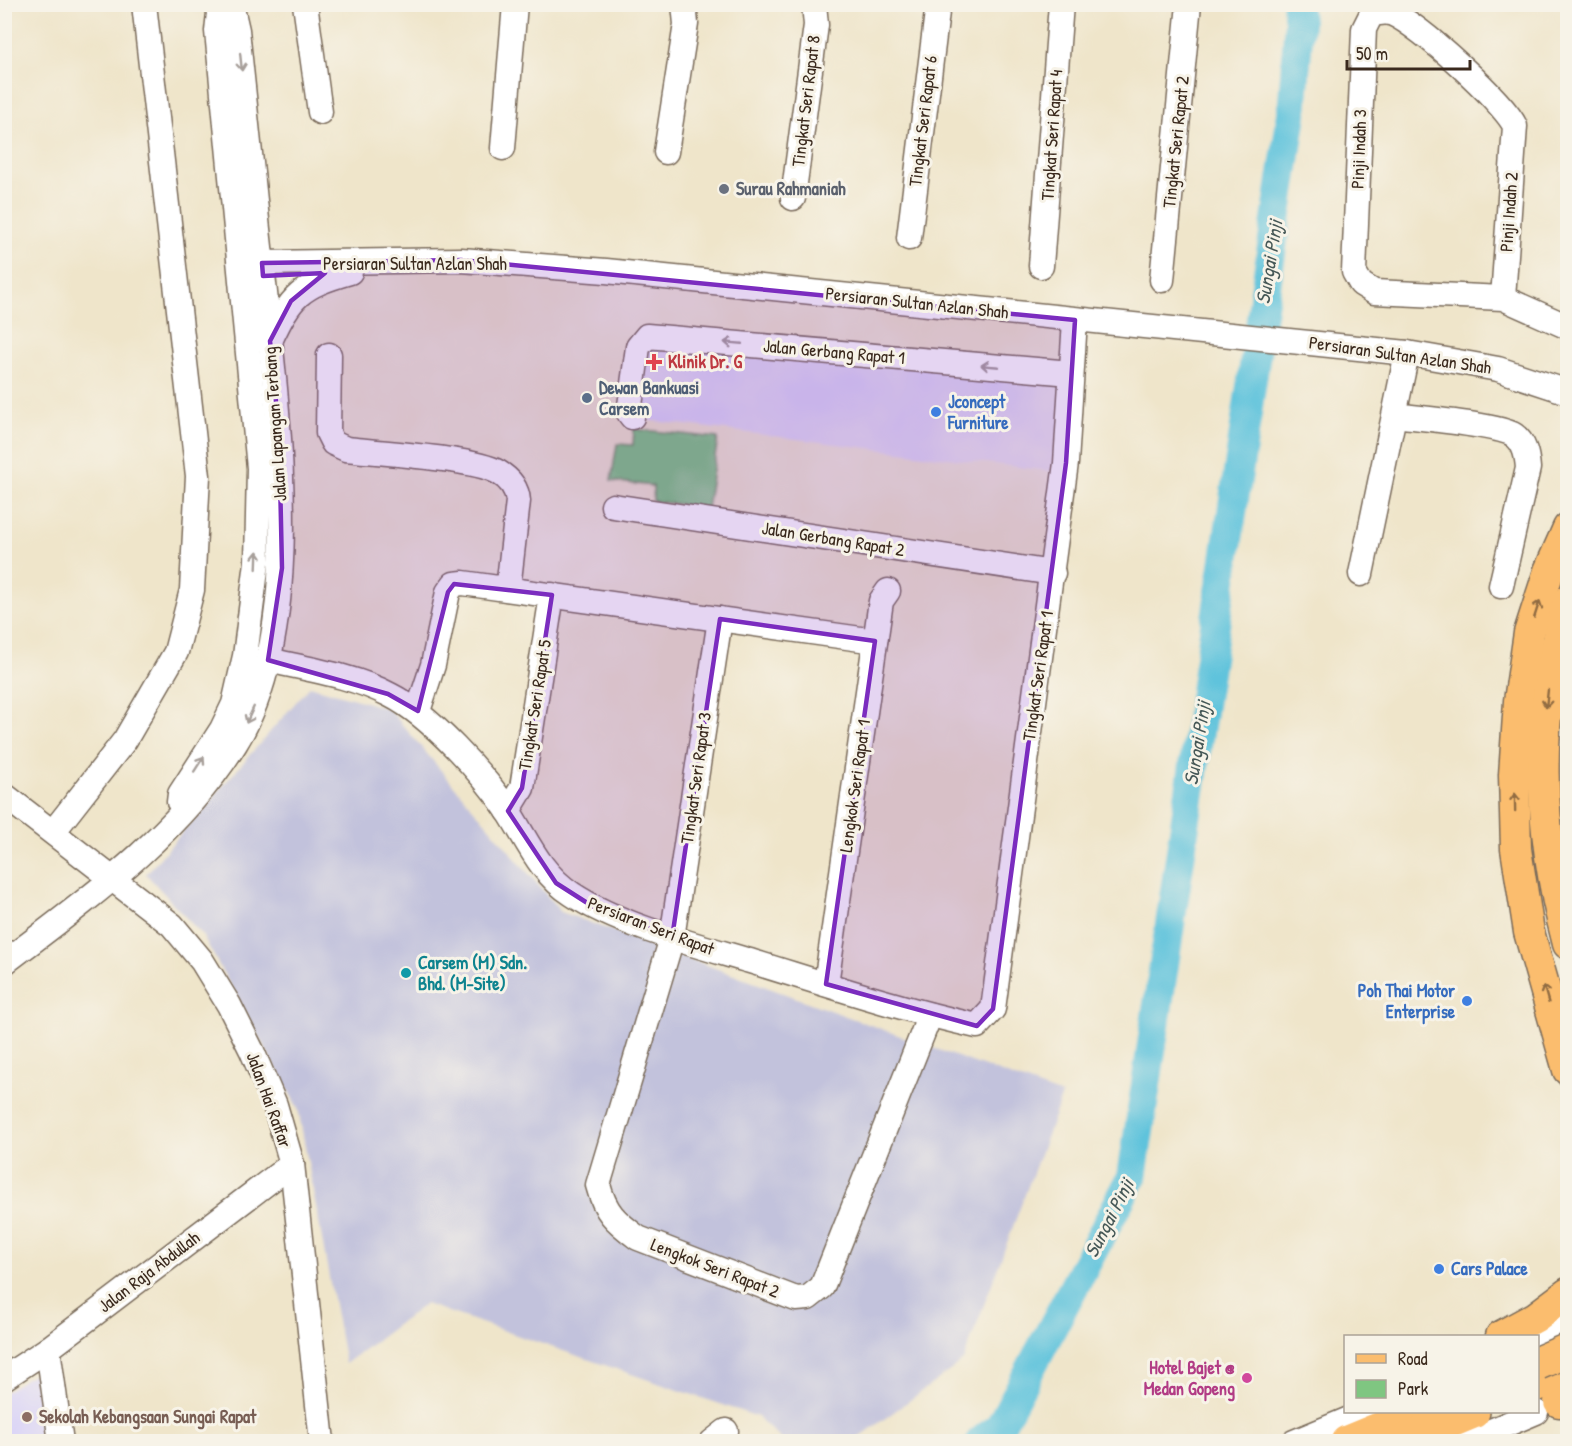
<svg xmlns="http://www.w3.org/2000/svg" width="1572" height="1446" font-family="'Patrick Hand',sans-serif">
<style>
.built{fill:#dcd6f6}
.industrial{fill:#c2c2dc}
.green{fill:#7fc681;stroke:#5d7850;stroke-width:1.5}
.lines{fill:none;stroke-linecap:round;stroke-linejoin:round}
.river{stroke:#5fc3dc;stroke-width:30}
.minor-casing{stroke:#7a6b5a;stroke-width:27}
.major-casing{stroke:#7a6b5a;stroke-width:33}
.highway-casing{stroke:#7a6b5a;stroke-width:36}
.minor{stroke:#fff;stroke-width:24}
.major{stroke:#fbbd6e;stroke-width:30}
.highway{stroke:#fbbd6e;stroke-width:33}
.highway-bridge-casing{stroke:#7a6b5a;stroke-width:36;stroke-linecap:butt}
.highway-bridge{stroke:#fbbd6e;stroke-width:33}
.oneway{stroke:#a79f9a}
.oneway2{stroke:#916c42}
.marked{fill:#7b2cbf;fill-opacity:0.2;stroke:#7b2cbf;stroke-width:4.5;stroke-linejoin:round}
.worship-dot{fill:#6b7280;stroke:#f7f3e8;stroke-width:2}
.health-dot{fill:#e0444e;stroke:#f7f3e8;stroke-width:2}
.service-dot{fill:#5c6f8a;stroke:#f7f3e8;stroke-width:2}
.shop-dot{fill:#3f7fe0;stroke:#f7f3e8;stroke-width:2}
.culture-dot{fill:#0f9aa8;stroke:#f7f3e8;stroke-width:2}
.hotel-dot{fill:#d1479c;stroke:#f7f3e8;stroke-width:2}
.education-dot{fill:#8d6e63;stroke:#f7f3e8;stroke-width:2}
.labels{text-anchor:middle;stroke-width:6;stroke-linejoin:round;paint-order:stroke}
.street-label{font-size:18px;fill:#3b2a1e;stroke:#f7f3e8}
.worship-label{font-size:18px;font-weight:bold;fill:#5b616d;stroke:#f7f3e8;text-anchor:start}
.health-label{font-size:18px;font-weight:bold;fill:#be3a42;stroke:#f7f3e8;text-anchor:start}
.service-label{font-size:18px;font-weight:bold;fill:#4e5e75;stroke:#f7f3e8;text-anchor:start}
.shop-label{font-size:18px;font-weight:bold;fill:#366cbe;stroke:#f7f3e8;text-anchor:start}
.culture-label{font-size:18px;font-weight:bold;fill:#0d838f;stroke:#f7f3e8;text-anchor:start}
.hotel-label{font-size:18px;font-weight:bold;fill:#b23c85;stroke:#f7f3e8;text-anchor:end}
.education-label{font-size:18px;font-weight:bold;fill:#785e54;stroke:#f7f3e8;text-anchor:start}
.water-label{font-size:20px;font-style:italic;fill:#465857;stroke:#f7f3e8}
</style>
<rect width="100%" height="100%" fill="#f7f3e8"/>
<filter id="ink" filterUnits="userSpaceOnUse"><feTurbulence type="fractalNoise" baseFrequency=".0167" numOctaves="2"/><feDisplacementMap in="SourceGraphic" scale="12" xChannelSelector="R" yChannelSelector="G"/><feConvolveMatrix kernelMatrix="1 2 1 2 8 2 1 2 1" color-interpolation-filters="sRGB"/></filter>
<filter id="wash" filterUnits="userSpaceOnUse"><feTurbulence type="fractalNoise" baseFrequency=".008" numOctaves="4" result="noise"/><feDisplacementMap in="SourceGraphic" scale="24" xChannelSelector="R" yChannelSelector="G"/><feGaussianBlur stdDeviation="1.35" result="paint"/><feColorMatrix in="noise" values="0 0 0 0 0 0 0 0 0 0 0 0 0 0 0 0 0 1.4 0 .05"/><feComposite in="paint" operator="in"/></filter>
<g filter="url(#wash)">
<rect width="100%" height="100%" fill="#efe5ca"/>
<!-- built -->
<g class="built">
<path d="M642 333 1082 382 1066 473 631 418Z"/>
<path d="M43 1367 52 1441H5L4 1393Z"/>
</g>
<!-- industrial -->
<path class="industrial" d="M310 686 389 709 561 912 1062 1095 963 1361 853 1442 783 1441 758 1417 425 1304 345 1364 298 1108 203 936 146 874Z"/>
<!-- green -->
<path class="green" d="M634 429 718 438 707 508 653 501V486L611 481 617 444 633 445Z"/>
<g class="lines">
<!-- river -->
<path class="river" d="M980 1442 1000 1426 1132 1177 1292 114 1299 22 1297 4"/>
</g>
</g>
<g filter="url(#ink)">
<g class="lines">
<defs>
<g id="minor">
<path d="M305 4 320 112"/>
<path d="M503 148 515 4"/>
<path d="M666 152 686 24 684 4"/>
<path d="M793 198 816 25 814 4"/>
<path d="M909 238 938 4"/>
<path d="M262 263 461 260 606 271 1407 353 1498 369 1568 392"/>
<path d="M1041 266 1061 4"/>
<path d="M1162 280 1189 4"/>
<path d="M1503 298 1515 126C1503 101 1419 25 1393 14 1386 11 1378 13 1371 15L1364 29 1354 272 1361 284 1374 292 1503 298 1568 327"/>
<path d="M270 341C291 295 301 286 350 272"/>
<path d="M329 355 328 433 333 443 346 449C379 453 474 458 498 472 510 479 517 488 518 501L508 589"/>
<path d="M1395 415C1418 418 1499 425 1514 435 1525 443 1527 456 1528 468L1501 586"/>
<path d="M632 417 629 413 638 347 647 336 1071 373"/>
<path d="M613 506 1053 573"/>
<path d="M1361 574 1407 353"/>
<path d="M720 619 672 938 598 1185C605 1212 615 1221 638 1238L796 1299 808 1298 822 1287 930 1015"/>
<path d="M268 660C308 669 354 676 390 695 430 715 484 775 509 812 528 842 541 874 572 894 618 925 696 945 750 961 825 984 900 1009 977 1026L993 1009 1066 463 1075 320"/>
<path d="M418 711 433 665 448 592 454 584 463 583 875 641"/>
<path d="M4 795 172 925 202 961 229 1005 252 1051 275 1105 292 1164 322 1442"/>
<path d="M179 802 180 794 222 729 234 704 245 656 257 562 259 468 217 31 220 4"/>
<path d="M508 811 522 788 552 595"/>
<path d="M53 832 125 740 176 652 192 590 198 476 144 4"/>
<path d="M4 963C88 899 178 835 235 744 310 625 276 400 262 265 253 187 246 109 237 30L231 4"/>
<path d="M826 984 881 601 888 591"/>
<path d="M1538 1340 1568 1326"/>
<path d="M48 1349 61 1442"/>
<path d="M4 1378 48 1349 292 1164"/>
<path d="M712 1442 726 1431"/>
<path d="M1294 1442 1366 1412"/>
<path d="M1465 1442 1536 1412"/>
</g>
<g id="major">
<path d="M1568 528 1549 571 1529 633 1519 701 1514 775 1516 849 1529 932 1568 1070"/>
<path d="M1568 601C1534 718 1537 827 1568 944"/>
<path d="M1501 1336 1536 1317 1568 1293"/>
<path d="M1559 1402 1568 1401"/>
</g>
<g id="highway">
<path d="M1538 1384 1568 1370"/>
<path d="M1347 1442 1420 1412"/>
<path d="M1401 1442 1473 1412"/>
</g>
</defs>
<!-- minor casing -->
<use href="#minor" class="minor-casing"/>
<!-- major casing -->
<use href="#major" class="major-casing"/>
<!-- highway casing -->
<use href="#highway" class="highway-casing"/>
<!-- minor -->
<use href="#minor" class="minor"/>
<!-- major -->
<use href="#major" class="major"/>
<!-- highway -->
<use href="#highway" class="highway"/>
<defs>
<path id="highway-bridge" d="M1538 1363 1568 1350"/>
</defs>
<!-- highway-bridge casing -->
<use href="#highway-bridge" class="highway-bridge-casing"/>
<!-- highway-bridge -->
<use href="#highway-bridge" class="highway-bridge"/>
</g>
<!-- one-way arrows -->
<defs><path id="oneway-shaft" d="M-6 0H5M1.5-3L5.5 0L1.5 3" fill="none" stroke-width="1.6" stroke-linecap="round" stroke-linejoin="round" transform="scale(1.5)"/></defs>
<g class="oneway">
<use href="#oneway-shaft" transform="translate(241 62) rotate(84)"/>
<use href="#oneway-shaft" transform="translate(733 343) rotate(-175)"/>
<use href="#oneway-shaft" transform="translate(990 366) rotate(-175)"/>
<use href="#oneway-shaft" transform="translate(257 560) rotate(-88)"/>
<use href="#oneway-shaft" transform="translate(250 715) rotate(115)"/>
<use href="#oneway-shaft" transform="translate(199 764) rotate(-57)"/>
</g>
<g class="oneway2">
<use href="#oneway-shaft" transform="translate(1537 609) rotate(-72)"/>
<use href="#oneway-shaft" transform="translate(1547 699) rotate(96)"/>
<use href="#oneway-shaft" transform="translate(1515 802) rotate(-91)"/>
<use href="#oneway-shaft" transform="translate(1546 994) rotate(-106)"/>
</g>
</g>
<!-- marked area -->
<path class="marked" d="M461 260 1075 320 1066 463 993 1009 977 1026 826 984 875 641 720 619 672 938 592 906 556 883 508 811 522 788 552 595 454 584 448 592 418 711 388 694 268 660 282 568 279 432 270 341 291 301 325 273 263 276 262 263Z"/>
<!-- markers -->
<circle class="worship-dot" cx="724" cy="189" r="6"/>
<path class="health-dot" d="M651 353h6v6h6v6h-6v6h-6v-6h-6v-6h6z"/>
<circle class="service-dot" cx="587" cy="398" r="6"/>
<g class="shop-dot">
<circle cx="936" cy="412" r="6"/>
<circle cx="1467" cy="1001" r="6"/>
<circle cx="1439" cy="1269" r="6"/>
</g>
<circle class="culture-dot" cx="406" cy="973" r="6"/>
<circle class="hotel-dot" cx="1247" cy="1378" r="6"/>
<circle class="education-dot" cx="27" cy="1417" r="6"/>
<g class="labels">
<!-- street labels -->
<g class="street-label">
<text transform="translate(806 101) rotate(-83)" y="6">Tingkat Seri Rapat 8</text>
<text transform="translate(923 121) rotate(-83)" y="6">Tingkat Seri Rapat 6</text>
<text transform="translate(1052 135) rotate(-86)" y="6">Tingkat Seri Rapat 4</text>
<text transform="translate(1176 142) rotate(-84)" y="6">Tingkat Seri Rapat 2</text>
<text transform="translate(1359 149) rotate(-88)" y="6">Pinji Indah 3</text>
<text transform="translate(1509 212) rotate(-86)" y="6">Pinji Indah 2</text>
<text x="415" y="270">Persiaran Sultan Azlan Shah</text>
<text transform="translate(917 303) rotate(6)" y="6">Persiaran Sultan Azlan Shah</text>
<text transform="translate(834 352) rotate(5)" y="6">Jalan Gerbang Rapat 1</text>
<text transform="translate(1400 355) rotate(8)" y="6">Persiaran Sultan Azlan Shah</text>
<text transform="translate(275 424) rotate(-94)" y="6">Jalan Lapangan Terbang</text>
<text transform="translate(833 539) rotate(9)" y="6">Jalan Gerbang Rapat 2</text>
<text transform="translate(1038 676) rotate(-82)" y="6">Tingkat Seri Rapat 1</text>
<text transform="translate(535 705) rotate(-81)" y="6">Tingkat Seri Rapat 5</text>
<text transform="translate(696 778) rotate(-82)" y="6">Tingkat Seri Rapat 3</text>
<text transform="translate(855 786) rotate(-82)" y="6">Lengkok Seri Rapat 1</text>
<text transform="translate(651 926) rotate(21)" y="6">Persiaran Seri Rapat</text>
<text transform="translate(269 1100) rotate(70)" y="6">Jalan Hai Raffar</text>
<text transform="translate(715 1268) rotate(21)" y="6">Lengkok Seri Rapat 2</text>
<text transform="translate(149 1272) rotate(-37)" y="6">Jalan Raja Abdullah</text>
</g>
<!-- worship labels -->
<g class="worship-label">
<text x="736" y="195">Surau Rahmaniah</text>
</g>
<!-- health labels -->
<g class="health-label">
<text x="668" y="368">Klinik Dr. G</text>
</g>
<!-- service labels -->
<g class="service-label">
<text x="599" y="394">Dewan Bankuasi<tspan x="599" dy="21">Carsem</tspan></text>
</g>
<!-- shop labels -->
<g class="shop-label">
<text x="948" y="408">Jconcept<tspan x="948" dy="21">Furniture</tspan></text>
<text x="1455" y="997" text-anchor="end">Poh Thai Motor<tspan x="1455" dy="21">Enterprise</tspan></text>
<text x="1451" y="1275">Cars Palace</text>
</g>
<!-- culture labels -->
<g class="culture-label">
<text x="418" y="969">Carsem (M) Sdn.<tspan x="418" dy="21">Bhd. (M-Site)</tspan></text>
</g>
<!-- hotel labels -->
<g class="hotel-label">
<text x="1235" y="1374">Hotel Bajet @<tspan x="1235" dy="21">Medan Gopeng</tspan></text>
</g>
<!-- education labels -->
<g class="education-label">
<text x="39" y="1423">Sekolah Kebangsaan Sungai Rapat</text>
</g>
<!-- water labels -->
<g class="water-label">
<text transform="translate(1269 262) rotate(-81)" y="7">Sungai Pinji</text>
<text transform="translate(1197 743) rotate(-81)" y="7">Sungai Pinji</text>
<text transform="translate(1109 1218) rotate(-63)" y="7">Sungai Pinji</text>
</g>
</g>
<!-- margin -->
<rect width="1572" height="1446" fill="none" stroke="#f7f3e8" stroke-width="24"/>
<!-- legend -->
<rect x="1344" y="1335" width="195" height="78" fill="#f7f3e8" stroke="#aca397" stroke-width="1.5"/>
<rect x="1356" y="1354" width="30" height="9" fill="#fbbd6e" stroke="#aca397" stroke-width="1.5"/>
<text x="1398" y="1365" font-size="18" fill="#3b2a1e">Road</text>
<rect x="1356" y="1380" width="30" height="18" fill="#7fc681" stroke="#aca397" stroke-width="1.5"/>
<text x="1398" y="1395" font-size="18" fill="#3b2a1e">Park</text>
<!-- scale -->
<path d="M1347 60v9h123v-9" fill="none" stroke="#3b2a1e" stroke-width="3"/>
<text x="1356" y="60" font-size="18" fill="#3b2a1e" stroke="#f7f3e8" stroke-width="4.5" paint-order="stroke">50 m</text>
</svg>
